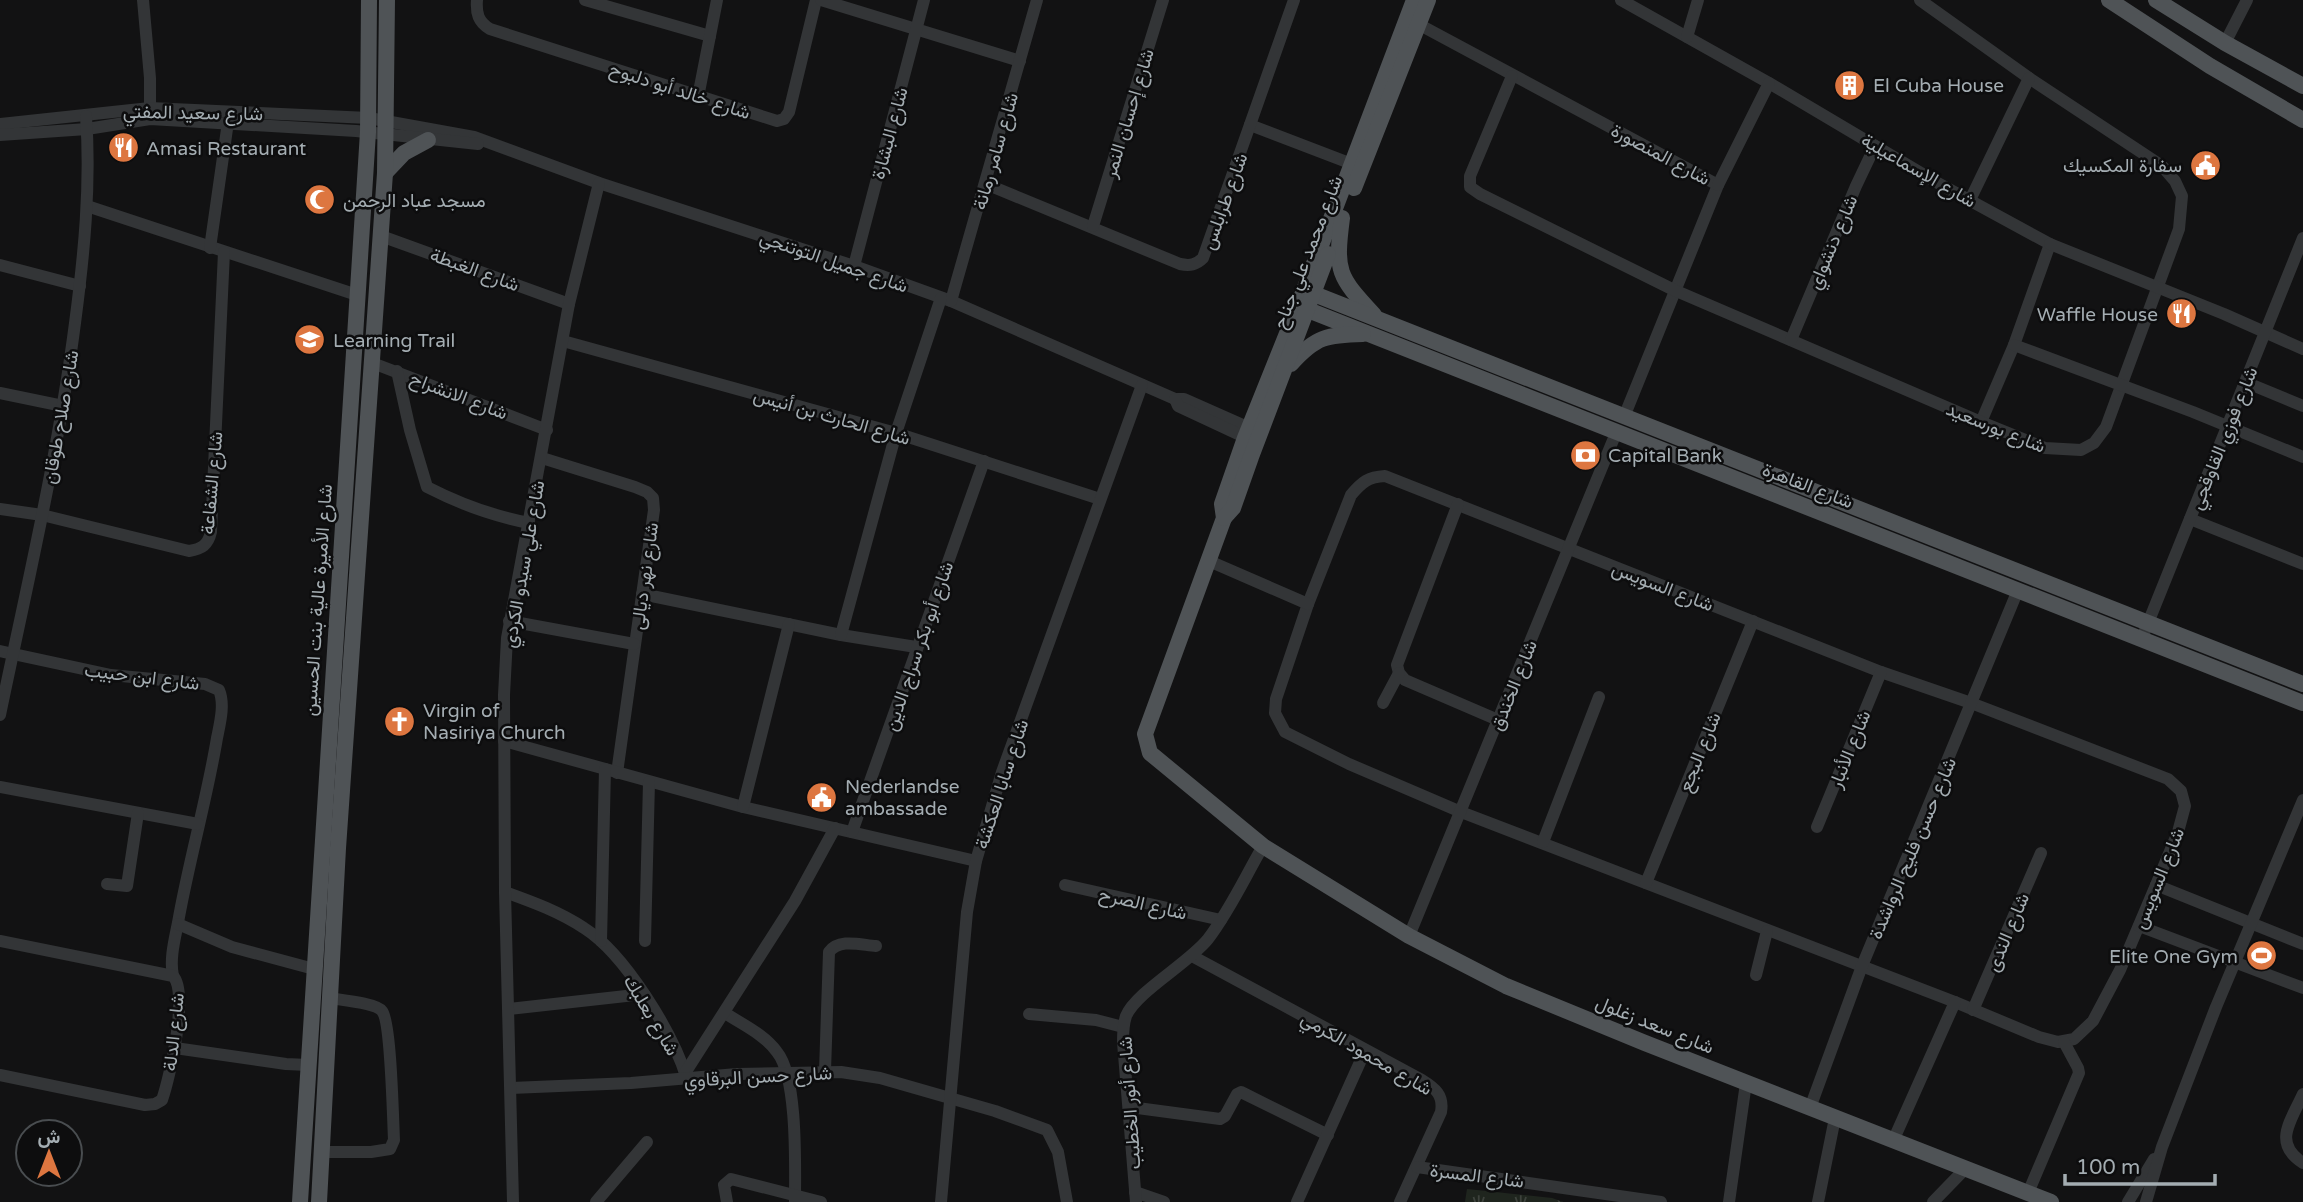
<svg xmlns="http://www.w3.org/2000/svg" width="2303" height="1202" font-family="'Varela Round',Vazirmatn,sans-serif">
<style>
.grass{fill:url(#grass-tufts)}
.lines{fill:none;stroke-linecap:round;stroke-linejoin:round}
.minor{stroke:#333537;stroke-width:12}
.major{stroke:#4f5356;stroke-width:16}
.labels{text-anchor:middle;stroke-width:5;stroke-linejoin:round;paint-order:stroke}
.poi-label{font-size:19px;fill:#a4adb2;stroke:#0d0d0e;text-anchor:start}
.street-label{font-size:19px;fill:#a4adb2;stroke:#0d0d0e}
</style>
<defs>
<pattern id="grass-tufts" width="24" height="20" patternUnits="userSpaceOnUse" patternTransform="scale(1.75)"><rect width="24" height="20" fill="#1f251e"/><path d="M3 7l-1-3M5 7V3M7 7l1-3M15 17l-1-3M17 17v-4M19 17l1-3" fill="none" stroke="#3d423c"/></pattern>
</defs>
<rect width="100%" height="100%" fill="#121213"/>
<!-- grass -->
<path class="grass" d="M1467 1189 1552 1198 1563 1202H1465Z"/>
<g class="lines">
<!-- minor -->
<g class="minor">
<path d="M143 0 150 78V115"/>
<path d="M477 0C476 13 478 22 490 29L777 121 784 119 789 112 816 0"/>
<path d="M585 0 710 36"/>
<path d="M821 0 1020 61"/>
<path d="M1621 0 1769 83 1936 182 2050 244 2014 345 1981 422"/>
<path d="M1420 25 1718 185 1624 417"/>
<path d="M1687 37 1698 0"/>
<path d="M2225 43 2247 0"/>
<path d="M1512 76 1470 176V187L1480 194 1674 290 1981 422 2045 448 2081 450 2094 443 2106 427 2179 229 2182 196 2175 181 2162 166 2029 78 1920 0"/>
<path d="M698 97 717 0"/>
<path d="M0 124 150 108 369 118 474 137 599 183 854 266 951 301 1175 399H1184L1254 430"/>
<path d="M1250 125 1352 164"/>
<path d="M0 135 87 129 150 119 356 131 478 144"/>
<path d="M986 184 1180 264C1190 266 1196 265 1203 258L1294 0"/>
<path d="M1718 185 1769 83"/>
<path d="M1970 200 2029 78"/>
<path d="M87 206 357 295"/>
<path d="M1093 226 1163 0"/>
<path d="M381 236 569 304"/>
<path d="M2050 244 2224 314 2303 349"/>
<path d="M210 248 228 122"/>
<path d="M0 265 80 286"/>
<path d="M854 266 924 0"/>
<path d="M951 301 1037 0"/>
<path d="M1791 340 1856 186 1875 146"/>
<path d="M563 341 896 433 1100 499"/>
<path d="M2014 345 2193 412 2303 457"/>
<path d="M370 362 547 430"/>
<path d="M397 371 410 430 427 487C460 504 493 516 529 523"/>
<path d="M2245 382 2303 406"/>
<path d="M0 393 63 406"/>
<path d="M1175 399 1178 406 1253 441"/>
<path d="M542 458 635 487 647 492 653 498 654 510 617 773"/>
<path d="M1385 476 1881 672 1971 703 2168 779 2181 791 2185 806 2178 832 2156 885 2120 970 2093 1021 2074 1039 2058 1042 2039 1037 1955 1002 1461 812 1349 764 1285 732 1275 713 1276 699 1308 604 1351 495C1362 482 1368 477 1385 476Z"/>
<path d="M1458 504 1397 665 1399 673 1405 680 1498 720"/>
<path d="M0 509 42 515 189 551C202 549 208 545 211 532L224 252"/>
<path d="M2190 519 2303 564"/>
<path d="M1209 561 1308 604"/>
<path d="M642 594 841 635 916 647"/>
<path d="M509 621 634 644"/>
<path d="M841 635 896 433 941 298"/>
<path d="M2142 638 2303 238"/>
<path d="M0 651 111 675 205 684 219 690C225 704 220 723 217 738 207 798 190 857 179 917 176 935 169 957 173 976"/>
<path d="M1383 703 1399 673"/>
<path d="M0 715C27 585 58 455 75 323 84 255 91 185 86 116"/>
<path d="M504 741 743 807 976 861"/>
<path d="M0 787 198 824"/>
<path d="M743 807 789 624"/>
<path d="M1817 827 1881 672"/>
<path d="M852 832 984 461"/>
<path d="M1543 842 1599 697"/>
<path d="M1646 883 1753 621"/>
<path d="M107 884 127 886 138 813"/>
<path d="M1065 885 1221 920"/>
<path d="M2156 885 2303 944"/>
<path d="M505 892C533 902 560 912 584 928 625 954 673 1033 687 1079"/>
<path d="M178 924 232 947 314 969"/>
<path d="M2139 926 2303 988"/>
<path d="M1409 936 1616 433"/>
<path d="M0 941 173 976C189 992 170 1077 162 1100L155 1104 145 1105 0 1075"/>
<path d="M601 941 605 769"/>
<path d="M645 941 649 782"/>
<path d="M1192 956 1422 1080C1435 1088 1444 1095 1441 1112L1400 1202"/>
<path d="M1756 975 1767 931"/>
<path d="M509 1009 644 994"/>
<path d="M1973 1010 2041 853"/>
<path d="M725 1013C743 1025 764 1034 777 1052 798 1078 795 1167 795 1202"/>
<path d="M1029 1014 1096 1020 1123 1027"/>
<path d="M175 1048 286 1064 308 1065"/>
<path d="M825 1071 829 952C839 938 861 945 876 946"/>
<path d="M685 1073 795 901 835 828"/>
<path d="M511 1088 631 1083 737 1074 841 1072 880 1078 995 1111 1047 1130 1058 1152 1067 1202"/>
<path d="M2303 1094C2291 1121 2272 1143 2303 1163"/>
<path d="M1130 1107 1220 1119 1225 1116 1237 1094 1241 1092 1328 1135"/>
<path d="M1810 1108 1862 966 2018 590"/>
<path d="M1893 1141 1955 1002"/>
<path d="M322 1152H371L390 1149 394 1140C393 1121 391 1021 382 1011 376 1003 340 1000 329 998"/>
<path d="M1417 1167 1661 1202"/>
<path d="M1135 1192 1164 1202"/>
<path d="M2028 1193 2079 1073 2078 1068 2064 1042"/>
<path d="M513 1202 505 892 504 695 507 638 569 304 599 183"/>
<path d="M596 1202 647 1142"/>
<path d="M727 1202 724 1185 731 1179 821 1202"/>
<path d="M941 1202 967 912 976 861 1002 772 1142 385"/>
<path d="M1136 1202 1123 1042C1123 1033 1123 1025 1126 1016 1136 992 1189 963 1208 939 1230 910 1245 877 1263 846"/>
<path d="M1297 1202 1365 1051"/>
<path d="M1729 1202 1746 1083"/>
<path d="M1818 1202 1835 1118"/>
<path d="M1933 1202 1965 1169"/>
<path d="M2128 1202 2154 1159"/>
<path d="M2146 1202 2162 1147 2216 1007 2303 800"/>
</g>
<!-- major -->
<g class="major">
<path d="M1414 0 1298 306 1245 438 1222 504 1224 518 1145 734 1150 753 1263 846 1409 936 1506 986 1645 1043 2051 1202"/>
<path d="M2109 0 2210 66 2303 120"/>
<path d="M2156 0 2225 43 2303 86"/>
<path d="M385 173 404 153 428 140"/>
<path d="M1354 188 1428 0"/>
<path d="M1342 218C1335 272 1338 276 1374 315"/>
<path d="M1304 290 2303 684"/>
<path d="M1298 306 2303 703"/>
<path d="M1291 364C1316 336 1327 335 1363 334"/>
<path d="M1224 518 1233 508 1251 457 1328 254"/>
<path d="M300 1202 368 132 369 0"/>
<path d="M319 1202 338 848 385 173 387 0"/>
</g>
</g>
<!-- icons -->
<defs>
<symbol id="building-disc" viewBox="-11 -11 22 22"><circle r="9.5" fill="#dd7640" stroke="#0d0d0e"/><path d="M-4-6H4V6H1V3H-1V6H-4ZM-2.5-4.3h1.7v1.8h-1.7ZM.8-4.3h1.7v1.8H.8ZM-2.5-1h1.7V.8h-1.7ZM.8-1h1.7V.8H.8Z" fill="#fff"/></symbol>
<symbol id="restaurant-disc" viewBox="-11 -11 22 22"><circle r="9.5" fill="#dd7640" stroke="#0d0d0e"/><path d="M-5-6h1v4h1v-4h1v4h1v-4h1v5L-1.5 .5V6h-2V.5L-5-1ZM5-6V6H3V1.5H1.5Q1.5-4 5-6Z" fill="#fff"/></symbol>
<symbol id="civic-disc" viewBox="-11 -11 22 22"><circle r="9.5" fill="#dd7640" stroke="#0d0d0e"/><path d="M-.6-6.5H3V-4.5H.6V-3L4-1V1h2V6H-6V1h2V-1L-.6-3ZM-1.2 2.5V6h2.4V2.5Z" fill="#fff"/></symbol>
<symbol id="mosque-disc" viewBox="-11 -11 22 22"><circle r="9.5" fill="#dd7640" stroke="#0d0d0e"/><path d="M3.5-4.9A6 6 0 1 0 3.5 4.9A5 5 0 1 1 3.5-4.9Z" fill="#fff"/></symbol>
<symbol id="school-disc" viewBox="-11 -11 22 22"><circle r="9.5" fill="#dd7640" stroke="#0d0d0e"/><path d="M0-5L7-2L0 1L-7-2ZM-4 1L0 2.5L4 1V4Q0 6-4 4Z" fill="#fff"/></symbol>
<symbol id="bank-disc" viewBox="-11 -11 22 22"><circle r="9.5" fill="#dd7640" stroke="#0d0d0e"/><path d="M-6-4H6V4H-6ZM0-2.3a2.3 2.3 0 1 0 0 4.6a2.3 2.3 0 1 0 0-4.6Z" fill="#fff"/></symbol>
<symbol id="church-disc" viewBox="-11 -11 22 22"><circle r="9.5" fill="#dd7640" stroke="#0d0d0e"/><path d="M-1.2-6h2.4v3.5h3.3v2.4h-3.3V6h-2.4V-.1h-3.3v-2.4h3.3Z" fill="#fff"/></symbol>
<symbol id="stadium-disc" viewBox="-11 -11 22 22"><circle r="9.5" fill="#dd7640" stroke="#0d0d0e"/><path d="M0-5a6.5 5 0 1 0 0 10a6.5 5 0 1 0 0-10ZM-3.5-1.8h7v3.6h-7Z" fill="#fff"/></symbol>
</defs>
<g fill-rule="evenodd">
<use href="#building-disc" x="1832" y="68" width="35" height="35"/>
<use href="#restaurant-disc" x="106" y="130" width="35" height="35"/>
<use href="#civic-disc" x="2188" y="148" width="35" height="35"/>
<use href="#mosque-disc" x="302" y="182" width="35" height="35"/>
<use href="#restaurant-disc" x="2164" y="296" width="35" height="35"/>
<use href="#school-disc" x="292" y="322" width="35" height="35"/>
<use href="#bank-disc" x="1568" y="438" width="35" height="35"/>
<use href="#church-disc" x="382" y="704" width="35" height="35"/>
<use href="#civic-disc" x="804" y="780" width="35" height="35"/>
<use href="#stadium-disc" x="2244" y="938" width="35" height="35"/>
</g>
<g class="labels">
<!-- poi labels -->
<g class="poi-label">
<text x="1873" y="92">El Cuba House</text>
<text x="146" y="155">Amasi Restaurant</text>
<text x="2182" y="172" text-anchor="end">سفارة المكسيك</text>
<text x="343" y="207">مسجد عباد الرحمن</text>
<text x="2158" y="321" text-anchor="end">Waffle House</text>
<text x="333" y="347">Learning Trail</text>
<text x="1608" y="462">Capital Bank</text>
<text x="423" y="717">Virgin of<tspan x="423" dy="22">Nasiriya Church</tspan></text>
<text x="845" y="793">Nederlandse<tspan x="845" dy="22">ambassade</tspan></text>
<text x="2238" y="963" text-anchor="end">Elite One Gym</text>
</g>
<!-- street labels -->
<g class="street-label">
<text transform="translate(680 90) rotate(18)" y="7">شارع خالد أبو دلبوح</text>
<text transform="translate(193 112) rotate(1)" y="7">شارع سعيد المفتي</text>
<text transform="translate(1128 113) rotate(-73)" y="7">شارع إحسان النمر</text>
<text transform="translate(889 133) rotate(-75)" y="7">شارع البشارة</text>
<text transform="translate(995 151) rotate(-74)" y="7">شارع سامر رمانة</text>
<text transform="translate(1661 154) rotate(28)" y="7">شارع المنصورة</text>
<text transform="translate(1919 170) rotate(30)" y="7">شارع الإسماعيلية</text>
<text transform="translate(1224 201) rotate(-70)" y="7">شارع طرابلس</text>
<text transform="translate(1832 242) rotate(-67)" y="7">شارع دنشواي</text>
<text transform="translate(1307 252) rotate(-69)" y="7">شارع محمد علي جناح</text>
<text transform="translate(834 261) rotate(19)" y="7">شارع جميل التوتنجي</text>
<text transform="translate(475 269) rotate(20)" y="7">شارع الغبطة</text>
<text transform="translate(459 395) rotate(21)" y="7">شارع الانشراح</text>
<text transform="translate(832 416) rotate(16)" y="7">شارع الحارث بن أنيس</text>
<text transform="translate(60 417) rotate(-80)" y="7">شارع صلاح طوقان</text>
<text transform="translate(1996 427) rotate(22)" y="7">شارع بورسعيد</text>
<text transform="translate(2223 438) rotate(-68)" y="7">شارع فوزي القاوقجي</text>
<text transform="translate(211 483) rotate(-85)" y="7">شارع الشفاعة</text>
<text transform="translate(1808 485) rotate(21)" y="7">شارع القاهرة</text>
<text transform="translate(523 564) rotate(-80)" y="7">شارع علي سيدو الكردي</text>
<text transform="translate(644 576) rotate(-82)" y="7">شارع نهر ديالى</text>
<text transform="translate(1663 586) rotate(21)" y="7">شارع السويس</text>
<text transform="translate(317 600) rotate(-86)" y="7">شارع الأميرة عالية بنت الحسين</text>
<text transform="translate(918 646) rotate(-71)" y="7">شارع أبو بكر سراج الدين</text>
<text transform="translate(142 676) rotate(7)" y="7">شارع ابن حبيب</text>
<text transform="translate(1513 685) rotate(-68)" y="7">شارع الخندق</text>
<text transform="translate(1849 749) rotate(-68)" y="7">شارع الأنبار</text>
<text transform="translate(1699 752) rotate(-68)" y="7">شارع البجع</text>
<text transform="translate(1001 784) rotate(-72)" y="7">شارع سابا العكشة</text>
<text transform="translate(1912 848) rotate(-67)" y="7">شارع حسن فليح الرواشدة</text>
<text transform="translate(2158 878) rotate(-68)" y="7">شارع السويس</text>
<text transform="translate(1143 903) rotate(13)" y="7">شارع الصرح</text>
<text transform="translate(2007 932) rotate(-67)" y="7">شارع الندى</text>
<text transform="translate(652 1015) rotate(59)" y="7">شارع بعلبك</text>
<text transform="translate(1655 1024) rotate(22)" y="7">شارع سعد زغلول</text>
<text transform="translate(173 1032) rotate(-84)" y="7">شارع الدلة</text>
<text transform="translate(1367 1053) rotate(30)" y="7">شارع محمود الكرمي</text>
<text transform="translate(758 1076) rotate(-3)" y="7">شارع حسن البرقاوي</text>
<text transform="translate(1129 1103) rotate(-94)" y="7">شارع أنور الخطيب</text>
<text transform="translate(1477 1175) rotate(7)" y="7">شارع المسرة</text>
</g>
</g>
<!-- north arrow -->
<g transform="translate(49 1153)"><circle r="33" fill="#0d0d0e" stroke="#494d50" stroke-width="2"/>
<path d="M0-5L12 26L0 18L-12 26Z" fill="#dd7640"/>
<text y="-10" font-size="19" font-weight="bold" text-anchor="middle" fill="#a4adb2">ش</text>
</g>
<!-- scale -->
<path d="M2065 1174v10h150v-10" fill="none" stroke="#a4adb2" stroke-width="3.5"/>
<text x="2076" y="1174" font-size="21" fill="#a4adb2" stroke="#0d0d0e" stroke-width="5" paint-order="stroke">100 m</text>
</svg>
